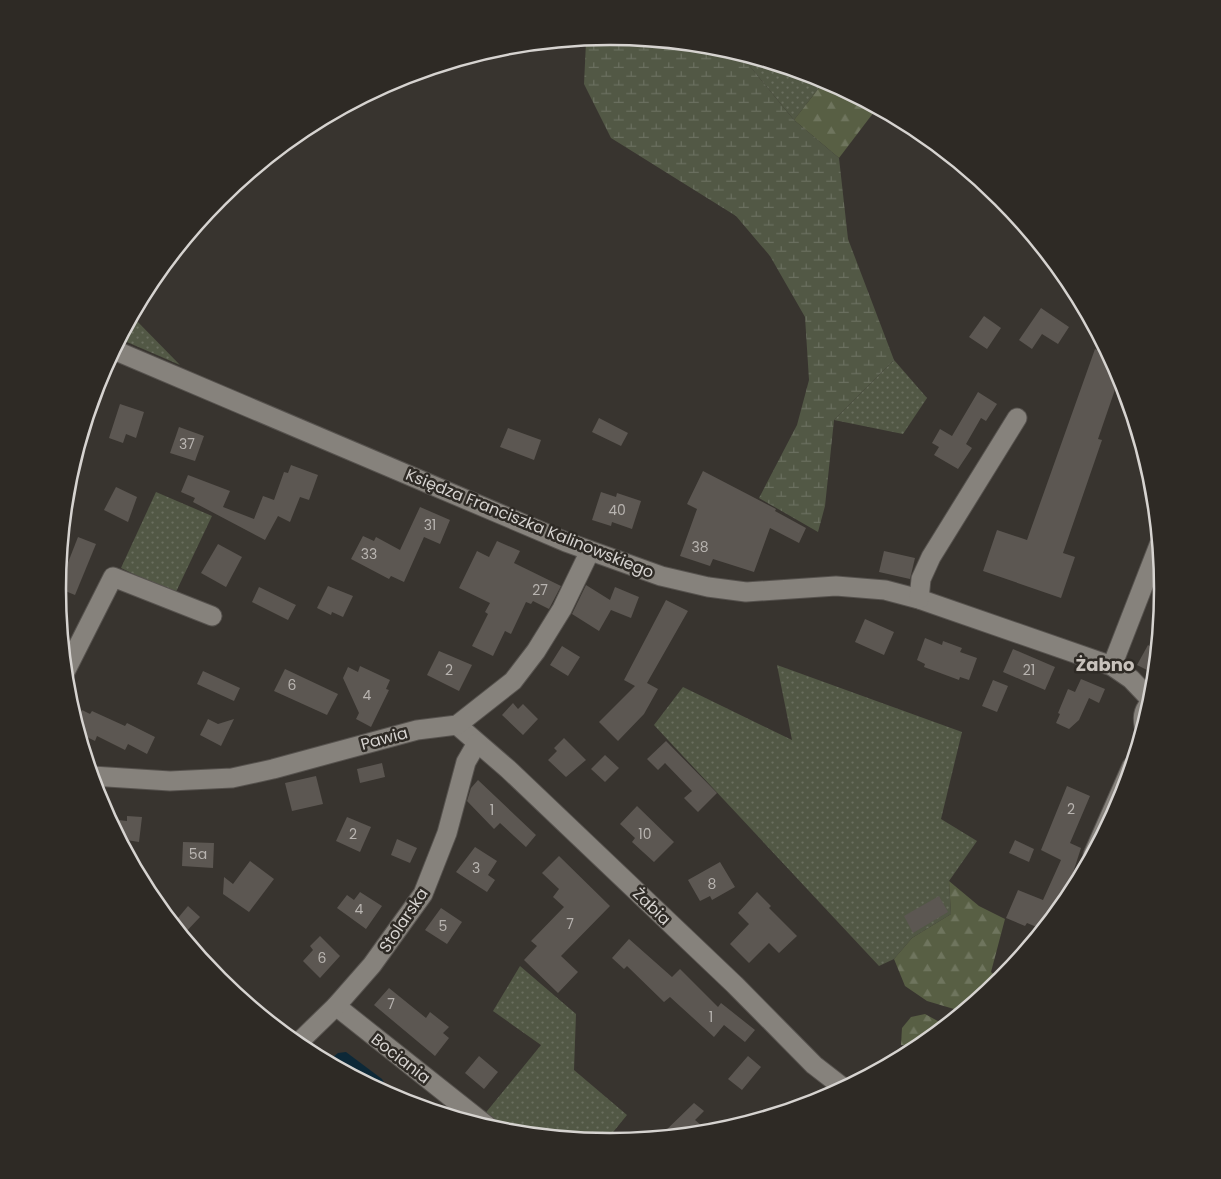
<svg xmlns="http://www.w3.org/2000/svg" width="1221" height="1179" font-family="Poppins,sans-serif">
<style>
.grass{fill:url(#grass-dots)}
.forest{fill:url(#forest-firs)}
.wetland{fill:url(#wetland-marsh)}
.water{fill:#0d2837}
.building{fill:#5c5752}
.lines{fill:none;stroke-linecap:round;stroke-linejoin:round}
.minor-casing{stroke:#56524e;stroke-width:21}
.minor{stroke:#86827c;stroke-width:19}
.labels{text-anchor:middle;stroke-width:5;stroke-linejoin:round;paint-order:stroke}
.number-label{font-size:14px;fill:#b8b4b0}
.street-label{font-size:16px;fill:#d6d3d0;stroke:#2e2a25}
.neighbourhood-label{font-size:18px;font-weight:bold;fill:#c8c2bc;stroke:#2e2a25}
.rim{fill:none;stroke:#d6d3d0;stroke-width:2.5}
</style>
<defs>
<pattern id="grass-dots" width="8" height="8" patternUnits="userSpaceOnUse" patternTransform="scale(1.25)"><rect width="8" height="8" fill="#525845"/><path d="M2 2h.1M6 6h.1" fill="none" stroke="#6a6f5f" stroke-width="1.8" stroke-linecap="round"/></pattern>
<pattern id="forest-firs" width="22" height="20" patternUnits="userSpaceOnUse" patternTransform="scale(1.25)"><rect width="22" height="20" fill="#585f44"/><path d="M5 1l3.5 6h-7zM16 11l3.5 6h-7z" fill="#6f755e"/></pattern>
<pattern id="wetland-marsh" width="20" height="14" patternUnits="userSpaceOnUse" patternTransform="scale(1.25)"><rect width="20" height="14" fill="#525845"/><path d="M1 5h8M5 5V1M11 12h8M15 12V8" fill="none" stroke="#6a6f5f"/></pattern>
</defs>
<rect width="100%" height="100%" fill="#38342f"/>
<!-- grass -->
<g class="grass">
<path d="M739 53 822 78 825 80 794 120Z"/>
<path d="M132 316 180 365 120 339Z"/>
<path d="M894 360 927 398 903 434 834 420Z"/>
<path d="M156 492 212 516 175 594 121 568Z"/>
<path d="M777 665 962 732 941 819 977 841 949 881 951 914 912 938 894 959 879 966 654 725 683 687 792 740Z"/>
<path d="M520 966 576 1014 574 1070 627 1115 605 1142 504 1132 483 1116 541 1045 493 1011Z"/>
</g>
<!-- forest -->
<g class="forest">
<path d="M825 80 877 108 839 158 794 120Z"/>
<path d="M949 881 979 906 1005 919 991 972 1002 981 964 1012 927 1001 905 986 894 959 912 938 951 914Z"/>
<path d="M925 1014 945 1025C937 1041 917 1047 901 1045L902 1028 911 1017Z"/>
</g>
<!-- wetland -->
<path class="wetland" d="M611 36 719 47 739 53 794 120 839 158 848 239 894 360 834 420 825 506 818 532 759 498 797 425 809 380 805 317 770 256 736 216 611 138 584 84 586 42 591 38Z"/>
<!-- water -->
<path class="water" d="M346 1052 382 1079 386 1086 385 1093 327 1062 338 1053Z"/>
<!-- building -->
<g class="building">
<path d="M1041 308 1069 327 1058 344 1042 334 1032 349 1019 340Z"/>
<path d="M984 316 1001 328 987 349 969 337Z"/>
<path d="M1095 349 1109 354 1120 375 1098 439 1102 440 1063 553 1075 557 1061 598 983 571 997 530 1027 540Z"/>
<path d="M978 392 997 404 986 421 981 418 966 444 972 448 958 469 934 455 939 447 932 443 940 429 952 436Z"/>
<path d="M120 404 144 412 136 438 126 434 123 443 109 438Z"/>
<path d="M599 418 628 433 621 446 592 432Z"/>
<path d="M179 427 204 436 195 461 170 453Z"/>
<path d="M508 428 541 440 534 460 500 447Z"/>
<path d="M291 465 318 475 309 500 300 497 290 522 278 516 265 540 193 502 195 498 181 492 188 475 230 491 223 507 254 519 263 496 274 500 284 472 288 473Z"/>
<path d="M703 471 776 509 775 511 806 528 799 543 770 528 754 572 713 559 710 566 680 556 697 509 687 504Z"/>
<path d="M116 487 137 497 128 522 104 510Z"/>
<path d="M601 492 616 497 617 493 641 501 632 529 612 522 611 526 592 520Z"/>
<path d="M420 507 450 520 440 544 424 537 404 582 391 576 389 579 351 559 363 536 374 541 376 537 400 550Z"/>
<path d="M78 537 96 544 75 595 58 588Z"/>
<path d="M497 541 520 551 514 563 561 586 549 609 533 601 531 604 526 602 511 634 505 631 493 656 472 646 488 614 485 612 490 603 459 588 477 551 489 557Z"/>
<path d="M218 544 242 557 226 587 201 573Z"/>
<path d="M884 551 915 558 910 579 879 572Z"/>
<path d="M586 585 610 600 615 587 639 597 631 618 611 610 599 631 572 614Z"/>
<path d="M328 586 353 596 343 617 332 612 331 615 317 608Z"/>
<path d="M259 587 296 605 288 620 252 602Z"/>
<path d="M666 600 688 611 647 683 658 689 644 714 618 741 599 722 635 686 624 680Z"/>
<path d="M865 619 894 632 884 655 855 642Z"/>
<path d="M925 638 942 645 943 641 962 648 960 652 977 658 969 680 960 677 959 680 924 667 925 664 917 660Z"/>
<path d="M1148 645 1158 651 1155 674 1137 665Z"/>
<path d="M562 646 580 657 568 676 550 665Z"/>
<path d="M1013 649 1055 667 1045 690 1003 672Z"/>
<path d="M439 651 472 665 459 691 427 675Z"/>
<path d="M360 666 390 680 386 689 389 690 371 727 356 719 359 713 343 678 348 667 358 672Z"/>
<path d="M285 669 338 694 327 715 274 691Z"/>
<path d="M203 671 240 688 234 701 197 684Z"/>
<path d="M1081 679 1105 689 1099 703 1089 698 1079 720 1069 729 1056 723 1060 714 1058 713 1068 689 1075 692Z"/>
<path d="M993 680 1008 686 997 712 982 706Z"/>
<path d="M513 703 518 709 523 704 538 719 523 735 502 715Z"/>
<path d="M82 710 90 714 92 711 125 726 127 723 155 737 147 754 128 744 125 750 97 736 95 741 79 733 76 723Z"/>
<path d="M208 719 218 724 234 719 221 746 200 735Z"/>
<path d="M564 738 586 760 566 777 548 760 557 751 554 748Z"/>
<path d="M666 741 717 793 698 812 684 798 692 791 665 763 658 770 647 759Z"/>
<path d="M605 755 619 768 605 782 591 769Z"/>
<path d="M382 763 385 777 360 783 357 769Z"/>
<path d="M316 776 323 804 292 811 285 783Z"/>
<path d="M478 780 536 835 526 847 500 823 494 829 467 801 471 788Z"/>
<path d="M1067 786 1090 796 1070 843 1081 848 1062 907 1044 930 1027 923 1025 926 1006 918 1018 890 1043 900 1061 860 1041 850Z"/>
<path d="M637 806 674 842 654 862 632 842 635 838 620 824Z"/>
<path d="M127 816 142 817 139 842 120 839 109 819 127 821Z"/>
<path d="M347 817 371 827 360 852 336 841Z"/>
<path d="M397 839 417 848 410 863 391 855Z"/>
<path d="M1015 840 1034 849 1029 862 1009 853Z"/>
<path d="M183 842 214 843 213 868 182 866Z"/>
<path d="M475 847 497 861 488 875 495 880 487 892 456 872Z"/>
<path d="M559 856 610 906 561 956 578 972 558 993 524 960 537 946 531 941 564 907 553 897 559 889 542 873Z"/>
<path d="M250 861 274 879 249 912 223 894 224 877 233 884Z"/>
<path d="M720 862 735 887 712 900 710 896 700 901 688 880Z"/>
<path d="M360 892 382 906 366 929 337 908 347 895 354 900Z"/>
<path d="M757 892 771 906 769 908 797 936 779 953 769 943 749 963 730 944 749 924 738 913Z"/>
<path d="M939 896 948 912 913 933 904 916Z"/>
<path d="M188 906 200 917 182 936 173 924Z"/>
<path d="M441 908 462 922 447 944 425 930Z"/>
<path d="M320 936 340 956 320 978 303 961 313 950 310 946Z"/>
<path d="M629 939 672 977 680 969 718 1007 721 1003 755 1030 745 1042 724 1025 714 1037 670 997 664 1002 627 966 624 969 612 958Z"/>
<path d="M389 988 426 1018 430 1012 449 1027 443 1033 449 1038 435 1056 374 1005Z"/>
<path d="M479 1056 498 1072 484 1089 465 1073Z"/>
<path d="M748 1056 761 1067 742 1090 728 1079Z"/>
<path d="M694 1103 704 1111 695 1120 702 1126 693 1135 658 1138Z"/>
</g>
<g class="lines">
<defs>
<g id="minor">
<path d="M114 350 566 542 661 576 708 587 746 592 836 586 885 590 919 599 1112 666 1131 679 1152 701"/>
<path d="M919 599 921 579 931 557 1017 418"/>
<path d="M1112 666 1159 545"/>
<path d="M65 672 113 577 212 616"/>
<path d="M457 725 508 769 735 985 814 1065 845 1089"/>
<path d="M1144 726C1142 715 1144 709 1152 701"/>
<path d="M92 776 170 781 232 778 273 769 417 730 457 725 513 681 536 651 562 609 590 551"/>
<path d="M1093 855 1132 766"/>
<path d="M336 1006 491 1129"/>
<path d="M297 1044 336 1006 372 965 423 894 447 833 466 762 477 743"/>
</g>
</defs>
<!-- minor casing -->
<use href="#minor" class="minor-casing"/>
<!-- minor -->
<use href="#minor" class="minor"/>
</g>
<g class="labels">
<!-- number labels -->
<g class="number-label">
<text x="187" y="449">37</text>
<text x="617" y="515">40</text>
<text x="430" y="530">31</text>
<text x="700" y="552">38</text>
<text x="369" y="559">33</text>
<text x="540" y="595">27</text>
<text x="449" y="675">2</text>
<text x="1029" y="675">21</text>
<text x="292" y="690">6</text>
<text x="367" y="700">4</text>
<text x="1071" y="814">2</text>
<text x="492" y="815">1</text>
<text x="353" y="839">2</text>
<text x="645" y="839">10</text>
<text x="198" y="859">5a</text>
<text x="476" y="873">3</text>
<text x="712" y="889">8</text>
<text x="359" y="914">4</text>
<text x="570" y="929">7</text>
<text x="443" y="931">5</text>
<text x="322" y="963">6</text>
<text x="391" y="1009">7</text>
<text x="711" y="1022">1</text>
</g>
<!-- street labels -->
<g class="street-label">
<text transform="translate(530 523) rotate(22)" y="6">Księdza Franciszka Kalinowskiego</text>
<text transform="translate(384 738) rotate(-15)" y="6">Pawia</text>
<text transform="translate(652 906) rotate(44)" y="6">Żabia</text>
<text transform="translate(403 920) rotate(-56)" y="6">Stolarska</text>
<text transform="translate(401 1058) rotate(38)" y="6">Bociania</text>
</g>
<!-- neighbourhood labels -->
<g class="neighbourhood-label">
<text x="1105" y="671">Żabno</text>
</g>
</g>
<!-- crop -->
<path d="M0 0H1221V1179H0ZM66 589a544 544 0 1 1 1088 0a544 544 0 1 1-1088 0Z" fill="#2e2a25" fill-rule="evenodd"/>
<path class="rim" d="M66 589a544 544 0 1 1 1088 0a544 544 0 1 1-1088 0Z"/>
</svg>
